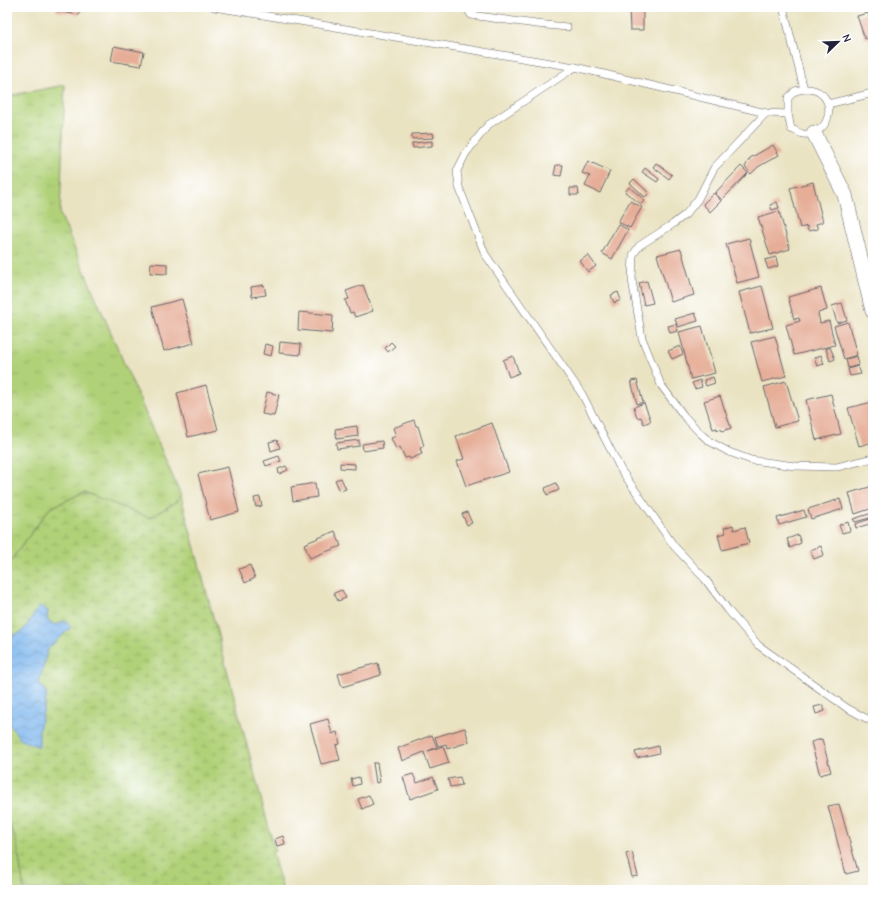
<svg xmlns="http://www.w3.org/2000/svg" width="880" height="897" font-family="'Comic Neue',sans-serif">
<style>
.grass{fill:url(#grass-tufts);stroke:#6a7a5a}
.wetland{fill:url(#wetland-marsh);stroke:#6a7a5a}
.water{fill:url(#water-waves);stroke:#506c94}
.building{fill:#e6ad97}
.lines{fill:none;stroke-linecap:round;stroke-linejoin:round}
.service-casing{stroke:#68666a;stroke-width:8}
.minor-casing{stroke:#68666a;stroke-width:16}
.service{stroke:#fff;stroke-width:7}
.minor{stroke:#fff;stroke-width:15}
</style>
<defs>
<pattern id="grass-tufts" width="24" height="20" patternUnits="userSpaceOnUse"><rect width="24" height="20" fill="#b1d178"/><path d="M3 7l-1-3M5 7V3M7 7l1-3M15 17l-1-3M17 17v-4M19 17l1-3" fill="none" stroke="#98b369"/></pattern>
<pattern id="wetland-marsh" width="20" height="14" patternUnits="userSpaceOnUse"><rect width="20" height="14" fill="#b1d178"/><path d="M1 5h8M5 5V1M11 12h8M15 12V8" fill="none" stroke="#98b369"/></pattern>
<pattern id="water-waves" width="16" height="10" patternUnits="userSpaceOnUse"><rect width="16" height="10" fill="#7db6ed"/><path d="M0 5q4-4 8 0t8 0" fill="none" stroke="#6694c1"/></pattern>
</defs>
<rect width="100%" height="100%" fill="#fff"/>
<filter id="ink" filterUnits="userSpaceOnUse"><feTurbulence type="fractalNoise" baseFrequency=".025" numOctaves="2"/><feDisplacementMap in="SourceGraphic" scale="8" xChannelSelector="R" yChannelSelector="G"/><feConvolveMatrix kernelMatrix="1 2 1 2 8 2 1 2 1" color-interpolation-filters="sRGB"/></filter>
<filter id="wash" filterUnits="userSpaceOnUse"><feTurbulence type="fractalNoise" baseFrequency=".012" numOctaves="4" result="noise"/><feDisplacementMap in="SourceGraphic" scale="16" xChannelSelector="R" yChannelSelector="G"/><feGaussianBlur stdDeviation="0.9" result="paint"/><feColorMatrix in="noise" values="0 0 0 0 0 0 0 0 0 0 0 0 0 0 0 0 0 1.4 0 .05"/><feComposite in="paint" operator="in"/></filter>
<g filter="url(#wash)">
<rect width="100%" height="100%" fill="#eae3c2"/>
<!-- grass -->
<g class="grass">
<path d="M65 85 60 214 181 496 173 504 149 518 84 492 49 509 10 562 7 570V96Z"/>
<path d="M7 817 17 844 24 890H7Z"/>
</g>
<!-- wetland -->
<path class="wetland" d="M84 492 149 518 173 504 181 496 275 851 272 852 283 890H24L17 844 7 817V570L10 562 49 509Z"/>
<!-- water -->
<path class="water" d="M40 606 48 611 47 620 55 625 65 621 71 627 48 649 39 683 47 694 39 730V747L21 740 7 721V637L22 632Z"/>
<g id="blocks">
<!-- building -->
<g class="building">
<path d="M57 7H81L79 15 56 11Z"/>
<path d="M629 7H643V30H630Z"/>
<path d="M868 13 873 27V36L865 39 857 16Z"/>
<path d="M114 46 144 52 141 66 111 61Z"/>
<path d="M433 133 434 138 412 139V134Z"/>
<path d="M432 141V146L413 148 412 143Z"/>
<path d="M773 145 779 155 758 167 751 174 745 167 750 158Z"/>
<path d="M588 161 610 171 600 193 585 186 590 176 582 173Z"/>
<path d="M656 163 672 175 669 179 653 167Z"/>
<path d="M556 165H563L561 176 554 175Z"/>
<path d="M741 166 748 173 722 200 715 193Z"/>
<path d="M645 168 659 179 657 182 642 172Z"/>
<path d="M634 179 649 193 645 197 630 183Z"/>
<path d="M813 182 823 222 816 224 818 229 808 231 807 226 800 228 790 188Z"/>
<path d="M629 187 645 200 641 204 625 192Z"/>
<path d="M570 188H578L579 195H570Z"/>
<path d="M714 193 721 201 710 212 703 204Z"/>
<path d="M630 201 642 207 630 228 618 222Z"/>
<path d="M777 202 779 208 772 210 770 205Z"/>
<path d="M779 211 790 249 770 255 758 217Z"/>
<path d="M618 224 628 230 612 259 602 253Z"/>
<path d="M749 238 759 277 737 283 726 244Z"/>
<path d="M681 249 694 295 671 302 657 255Z"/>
<path d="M588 255 596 266 588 272 580 261Z"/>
<path d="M776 257 778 266 768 269 765 260Z"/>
<path d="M151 263 167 264V274L150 273Z"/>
<path d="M647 281 653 303 644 305 639 283Z"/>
<path d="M264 285 266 295 252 297 251 287Z"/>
<path d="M363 285 373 311 355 317 353 312 350 313 345 300 349 299 346 291Z"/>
<path d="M762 286 773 328 750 333 739 292Z"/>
<path d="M821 288 827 310 818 313 820 323 829 321 835 345 794 355 786 325 800 321 799 318 794 319 788 297Z"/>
<path d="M618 292 621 300 614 303 611 295Z"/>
<path d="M182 299 194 343 164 351 152 307Z"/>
<path d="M842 303 847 320 837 323 832 306Z"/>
<path d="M299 312 333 315 332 333 298 330Z"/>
<path d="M695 313 698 321 678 327 675 319Z"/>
<path d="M848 322 857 355 844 359 834 326Z"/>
<path d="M676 324 678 331 670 333 668 326Z"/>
<path d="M702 326 715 373 691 379 679 332Z"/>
<path d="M775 336 786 376 762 382 751 342Z"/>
<path d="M280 342 301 344 300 355 279 353Z"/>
<path d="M391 342 395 346 388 352 385 348Z"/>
<path d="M265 344 273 346 271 356 263 354Z"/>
<path d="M680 346 683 354 672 359 668 351Z"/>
<path d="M830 347 835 359 830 361 826 349Z"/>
<path d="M821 355 824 364 817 366 814 358Z"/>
<path d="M513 356 519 373 509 377 503 360Z"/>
<path d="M857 356 859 365 848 368 846 359Z"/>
<path d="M858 366 861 374 850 376 848 369Z"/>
<path d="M713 377 715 383 706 386 704 380Z"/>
<path d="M637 380 643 402 637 404 631 381Z"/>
<path d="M700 380 702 387 695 389 692 383Z"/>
<path d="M786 381 798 421 775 427 764 387Z"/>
<path d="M206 385 218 430 188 437 177 393Z"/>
<path d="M267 392 279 395 274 416 262 414Z"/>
<path d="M831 394 841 434 816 440 806 400Z"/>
<path d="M720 396 731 428 722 431 721 429 717 430V428L713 429 704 401Z"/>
<path d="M872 402 873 407V442L859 446 848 408Z"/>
<path d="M644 403 651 421 644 424 641 417 637 418 634 407Z"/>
<path d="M414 420 416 426H418L424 446 420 448 422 454 410 459 409 457 405 458 400 447 396 449 391 438 396 436 393 428Z"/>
<path d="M492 423 509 472 466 486 457 461 464 459 456 436Z"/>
<path d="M357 426 358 436 337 439 335 429Z"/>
<path d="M277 440 280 448 271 451 269 442Z"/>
<path d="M359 440V446L337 449 336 443Z"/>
<path d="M382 441 383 448 363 451 362 444Z"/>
<path d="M279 456 281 461 266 466 264 461Z"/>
<path d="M340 463 355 464V469L340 468Z"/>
<path d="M286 466 288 470 279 474 278 469Z"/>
<path d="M228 467 239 512 210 520 198 474Z"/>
<path d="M341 478 346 489 340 491 335 480Z"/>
<path d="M315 483 317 497 293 501 291 487Z"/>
<path d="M556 483 559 490 547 495 545 488Z"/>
<path d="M873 486V508L855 514 849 493Z"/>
<path d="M260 497 262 506 256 507 254 498Z"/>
<path d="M840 499 843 509 811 519 808 509Z"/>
<path d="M804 510 806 517 779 525 777 518Z"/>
<path d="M467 512 472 523 467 525 462 514Z"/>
<path d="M872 513 873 517 855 522 853 519Z"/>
<path d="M873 518V523L856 528 855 524Z"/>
<path d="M848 522 850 531 842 533 839 525Z"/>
<path d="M733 525 734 530 745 527 749 543 722 550 718 535 726 533 724 528Z"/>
<path d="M335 531 341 546 310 558 304 544Z"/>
<path d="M798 535 801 543 790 548 787 539Z"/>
<path d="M821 546 824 555 814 559 810 550Z"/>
<path d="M250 565 255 578 245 583 239 569Z"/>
<path d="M342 590 346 598 338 601 334 593Z"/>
<path d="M378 663 381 675 342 687 338 674Z"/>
<path d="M823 705 825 711 816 714 814 707Z"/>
<path d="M328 719 332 734 337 732 340 744 336 745 340 760 321 764 310 724Z"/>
<path d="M465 728 469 742 447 749 446 744 438 746 435 737Z"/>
<path d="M432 735 437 747 428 751 443 746 449 763 430 769 424 752 402 761 398 748Z"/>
<path d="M822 739 831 772 820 775 811 742Z"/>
<path d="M658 746 659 753 637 758 635 752Z"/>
<path d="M373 763H377L380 782 376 783Z"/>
<path d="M413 774 417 783 433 777 438 789 410 799 403 777Z"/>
<path d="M359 777 360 784 353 786 351 779Z"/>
<path d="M460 777 462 785 450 787 448 779Z"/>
<path d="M369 795 373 804 362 809 358 799Z"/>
<path d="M839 804 858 871 846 874 828 806Z"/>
<path d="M283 836 285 844 277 846 275 839Z"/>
<path d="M632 852 638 876 632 877 626 854Z"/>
</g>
</g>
</g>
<g filter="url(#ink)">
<use href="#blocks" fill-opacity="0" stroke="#68666a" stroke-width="1"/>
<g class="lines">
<defs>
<g id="service">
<path d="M214 7 575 67 766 113 788 114"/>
<path d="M466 7 471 15 536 24 567 27"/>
<path d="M783 7 804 89"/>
<path d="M575 67 488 125 466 153 457 171 459 187 485 254 582 394 621 470 674 546 705 579 728 610 758 645 847 708 873 722"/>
<path d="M804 89C807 89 811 89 814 90 839 98 830 137 803 134 799 133 795 130 791 129L788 114V98L795 91Z"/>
<path d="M828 104 873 93"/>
<path d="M766 113 714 168 698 199 686 214 673 224 639 246 633 255 632 280 642 338 661 385 684 416 700 433 709 441 729 452 751 460 795 466 837 467 873 458"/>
</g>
<path id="minor" d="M814 133 845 195 873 311"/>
</defs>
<!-- service casing -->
<use href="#service" class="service-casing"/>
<!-- minor casing -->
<use href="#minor" class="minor-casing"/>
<!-- service -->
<use href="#service" class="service"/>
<!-- minor -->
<use href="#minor" class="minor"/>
</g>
</g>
<!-- margin -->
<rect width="880" height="897" fill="none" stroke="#fff" stroke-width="24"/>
<!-- north arrow -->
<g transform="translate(838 42) rotate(67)" stroke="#ffffff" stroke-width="3" paint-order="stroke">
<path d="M0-3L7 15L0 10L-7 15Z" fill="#22223b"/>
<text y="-6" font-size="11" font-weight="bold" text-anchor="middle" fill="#22223b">N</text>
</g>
</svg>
